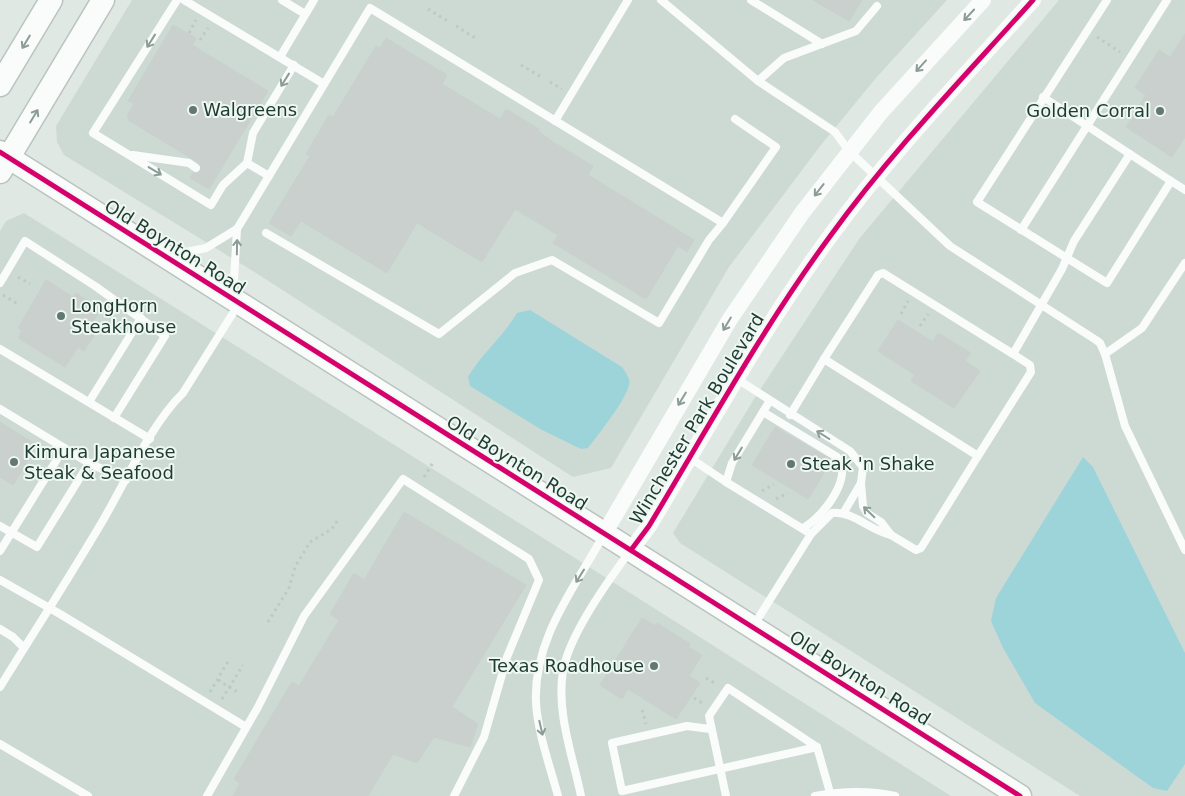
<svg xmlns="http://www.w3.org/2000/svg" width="1185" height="796" font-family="'DejaVu Sans',sans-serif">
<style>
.built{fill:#cddad4}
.water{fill:#9dd4da}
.building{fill:#c9d0cd;stroke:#c9d1cd}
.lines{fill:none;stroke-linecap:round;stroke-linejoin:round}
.secondary-casing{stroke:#bac4bf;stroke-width:25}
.path{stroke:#bec8c5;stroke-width:3;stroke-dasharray:2.5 4;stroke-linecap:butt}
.lane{stroke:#fafcfb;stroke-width:8}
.street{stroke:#fafcfb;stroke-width:16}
.secondary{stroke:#fafcfb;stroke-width:22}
.cycleway-casing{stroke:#eef7f2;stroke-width:8}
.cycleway{stroke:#d6006c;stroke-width:5}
.oneway{stroke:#8c9c96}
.poi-dot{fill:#627870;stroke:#eef7f2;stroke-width:2}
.labels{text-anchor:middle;stroke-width:4;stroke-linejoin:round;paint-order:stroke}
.poi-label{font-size:18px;fill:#1e3b32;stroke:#eef7f2;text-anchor:start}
.street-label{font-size:18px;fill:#1e3b32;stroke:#eef7f2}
</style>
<rect width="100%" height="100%" fill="#e0e8e4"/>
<!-- built -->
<g class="built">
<path d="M132 0H947L876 78 821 145 729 267 611 468 573 477 248 268 64 155 57 142 56 126Z"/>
<path d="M1059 0H1185V796H1080L680 543 673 533 754 399 859 239Z"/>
<path d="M24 213 567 553 951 796H0V231L6 221Z"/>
</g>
<!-- water -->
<g class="water">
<path d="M530 310 622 367C626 373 631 379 629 385 626 400 598 435 588 448L581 449 542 430 470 386 468 377C481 354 503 337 517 313Z"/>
<path d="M1083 457 1093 467 1185 653V764L1167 791 1153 788 1035 703 1003 648 991 621 996 598Z"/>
</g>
<!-- building -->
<g class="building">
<path d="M813 0H862L849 21Z"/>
<path d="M173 25 196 38 192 45 268 91 209 189 190 178 193 173 201 171 199 163 128 120 129 118 127 116 134 104 128 101Z"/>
<path d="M1185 34V137L1172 157 1126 127 1146 95 1135 88 1159 50 1170 57Z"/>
<path d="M386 38 447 75 442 84 500 119 506 109 539 129 538 131 553 142 593 166 588 175 694 240 687 252 678 246 646 299 553 243 558 235 515 209 482 262 417 223 387 273 301 221 291 236 269 223 310 156 306 154 329 115 333 117 376 46 380 48Z"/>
<path d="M46 280 73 297 76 293 101 309 92 323 99 328 84 351 78 347 65 367 18 338 22 330 18 328Z"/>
<path d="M898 320 933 342 938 333 971 353 965 361 980 371 954 408 911 381 915 375 878 351Z"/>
<path d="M0 422 37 445 13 485 0 477Z"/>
<path d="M775 427 832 460 808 499 752 465Z"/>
<path d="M404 512 526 585 452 707 478 724 470 747 434 737 417 763 393 754 368 796H233L240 783 234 779 272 715 292 682 299 686 339 620 330 614 342 594 354 573 364 580Z"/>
<path d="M642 618 656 626 657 623 690 644 688 647 702 655 689 676 700 683 676 719 628 689 622 699 600 685Z"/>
</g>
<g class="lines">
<defs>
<g id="secondary">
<path d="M0 85 51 0"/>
<path d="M0 152 1020 796"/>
<path d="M0 172 103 0"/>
</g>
</defs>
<!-- secondary casing -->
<use href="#secondary" class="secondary-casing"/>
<!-- path -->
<g class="path">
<path d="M428 9 449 22"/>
<path d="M456 26 477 39"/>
<path d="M189 33 196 20"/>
<path d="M1097 37 1120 52"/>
<path d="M200 40 208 28"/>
<path d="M521 65 543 78"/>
<path d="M550 82 562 89"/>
<path d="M18 277 30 284"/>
<path d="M3 295 18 304"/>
<path d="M901 314 908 301"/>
<path d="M920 326 928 314"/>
<path d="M424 477 434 461"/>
<path d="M762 491 774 484"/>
<path d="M776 499 788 493"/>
<path d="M268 622 289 588 295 567 310 542 332 529 339 518"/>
<path d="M706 678 716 684"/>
<path d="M218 680 239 693"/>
<path d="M210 692 230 658"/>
<path d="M694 698 704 704"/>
<path d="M222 699 243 665"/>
<path d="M642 710 646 724"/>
</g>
<!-- lane -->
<g class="lane">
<path d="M177 0 93 133 211 205 223 185 247 163 253 133 294 65"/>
<path d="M184 0 324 84"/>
<path d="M282 0 305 14"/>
<path d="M661 0 758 81 835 132 849 151 950 246 1096 340 1100 343 1105 354"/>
<path d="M751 0 822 44"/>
<path d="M1107 0 977 202 1107 283 1171 181 1185 190"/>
<path d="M280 57 314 0"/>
<path d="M758 81 784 58 856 31 877 6"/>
<path d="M1043 97 1171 181"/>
<path d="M555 121 628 0"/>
<path d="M133 155 189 163 196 168"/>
<path d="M247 163 269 176"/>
<path d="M1021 230 1167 0"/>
<path d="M266 233 439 334 515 273 552 260 659 323 709 240 723 223"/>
<path d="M171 255 206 248 237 229 370 8 723 223 776 147 735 119"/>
<path d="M1185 263 1142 328 1105 354 1125 426 1185 550"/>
<path d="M0 283 25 241 95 286 165 336 114 418"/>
<path d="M233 296 237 229"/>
<path d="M0 349 150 439"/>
<path d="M737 379 850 451 863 467 861 483 844 512"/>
<path d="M89 402 141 318"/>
<path d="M769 402 732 463 726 482 811 534"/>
<path d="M0 409 89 463 126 480"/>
<path d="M763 412 837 457C855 477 821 519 803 528"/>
<path d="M790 415 824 359"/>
<path d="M978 456 1031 372 1030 365 1013 354"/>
<path d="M690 458 726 482"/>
<path d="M861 483 863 506 867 513 881 522 891 535 916 550 921 548 978 456 824 359 878 275 883 273 1013 354 1062 269 1074 241 1130 154"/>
<path d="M0 526 37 547 89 463"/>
<path d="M0 551 64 448"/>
<path d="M0 580 60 614 246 727"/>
<path d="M754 625 811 534 832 513C854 511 870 531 891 535"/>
<path d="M0 629 13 637 24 648"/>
<path d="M0 687C34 632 69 578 102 522 125 483 151 424 183 393L238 305"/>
<path d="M710 729 687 726 612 743 622 791 817 747"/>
<path d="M0 744 88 796"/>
<path d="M207 796 258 707 304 616 403 479 529 559 539 580 507 657 484 737 454 796"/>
<path d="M558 796C550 766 538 734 536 703 533 639 574 589 603 536"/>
<path d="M581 796C573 757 556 712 563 671 569 635 608 581 630 551"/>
<path d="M726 796 709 716 728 688 817 747 831 796"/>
<path d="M815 796C842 791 868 790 895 796"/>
</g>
<!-- street -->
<g class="street">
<path d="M604 534 730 319 802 213 881 112 983 0"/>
<path d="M631 550 649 526C708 428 763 327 831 235 892 151 964 77 1033 0"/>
</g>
<!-- secondary -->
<use href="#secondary" class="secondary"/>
<defs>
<g id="cycleway">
<path d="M0 152 1020 796"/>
<path d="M631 550 649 526C708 428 763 327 831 235 892 151 964 77 1033 0"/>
</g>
</defs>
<!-- cycleway casing -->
<use href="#cycleway" class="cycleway-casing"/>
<!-- cycleway -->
<use href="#cycleway" class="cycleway"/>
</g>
<!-- one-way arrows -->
<defs><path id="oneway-shaft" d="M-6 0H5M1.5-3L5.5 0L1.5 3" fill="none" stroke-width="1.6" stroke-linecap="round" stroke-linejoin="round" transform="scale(1.25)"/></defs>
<g class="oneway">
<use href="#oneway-shaft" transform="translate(969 15) rotate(133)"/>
<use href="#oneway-shaft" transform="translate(151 41) rotate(122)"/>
<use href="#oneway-shaft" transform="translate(26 42) rotate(121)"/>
<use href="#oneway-shaft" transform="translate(921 66) rotate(132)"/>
<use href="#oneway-shaft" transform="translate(285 80) rotate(122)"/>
<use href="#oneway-shaft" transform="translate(34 116) rotate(-59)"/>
<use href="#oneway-shaft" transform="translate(155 171) rotate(31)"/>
<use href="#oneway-shaft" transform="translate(819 190) rotate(128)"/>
<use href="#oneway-shaft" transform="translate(237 247) rotate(-89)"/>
<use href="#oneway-shaft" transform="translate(727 324) rotate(121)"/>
<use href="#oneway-shaft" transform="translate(682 399) rotate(121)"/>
<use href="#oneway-shaft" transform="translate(823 435) rotate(-148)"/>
<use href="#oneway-shaft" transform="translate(738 454) rotate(121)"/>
<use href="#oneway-shaft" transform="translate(869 512) rotate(-136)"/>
<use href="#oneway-shaft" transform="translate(580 576) rotate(122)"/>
<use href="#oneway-shaft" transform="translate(541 728) rotate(77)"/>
</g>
<!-- markers -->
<g class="poi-dot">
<circle cx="193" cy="110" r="5"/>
<circle cx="1160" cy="111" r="5"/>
<circle cx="61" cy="316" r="5"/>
<circle cx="14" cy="462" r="5"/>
<circle cx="791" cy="464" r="5"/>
<circle cx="654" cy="666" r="5"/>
</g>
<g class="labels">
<!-- poi labels -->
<g class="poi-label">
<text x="203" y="116">Walgreens</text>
<text x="1150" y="117" text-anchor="end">Golden Corral</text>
<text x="71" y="312">LongHorn<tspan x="71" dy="21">Steakhouse</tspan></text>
<text x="24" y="458">Kimura Japanese<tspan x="24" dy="21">Steak &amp; Seafood</tspan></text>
<text x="801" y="470">Steak 'n Shake</text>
<text x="644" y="672" text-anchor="end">Texas Roadhouse</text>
</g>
<!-- street labels -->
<g class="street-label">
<text transform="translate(175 247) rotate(32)" y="6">Old Boynton Road</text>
<text transform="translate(697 419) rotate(-59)" y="6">Winchester Park Boulevard</text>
<text transform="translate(517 463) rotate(32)" y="6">Old Boynton Road</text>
<text transform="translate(860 678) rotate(32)" y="6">Old Boynton Road</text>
</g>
</g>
</svg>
